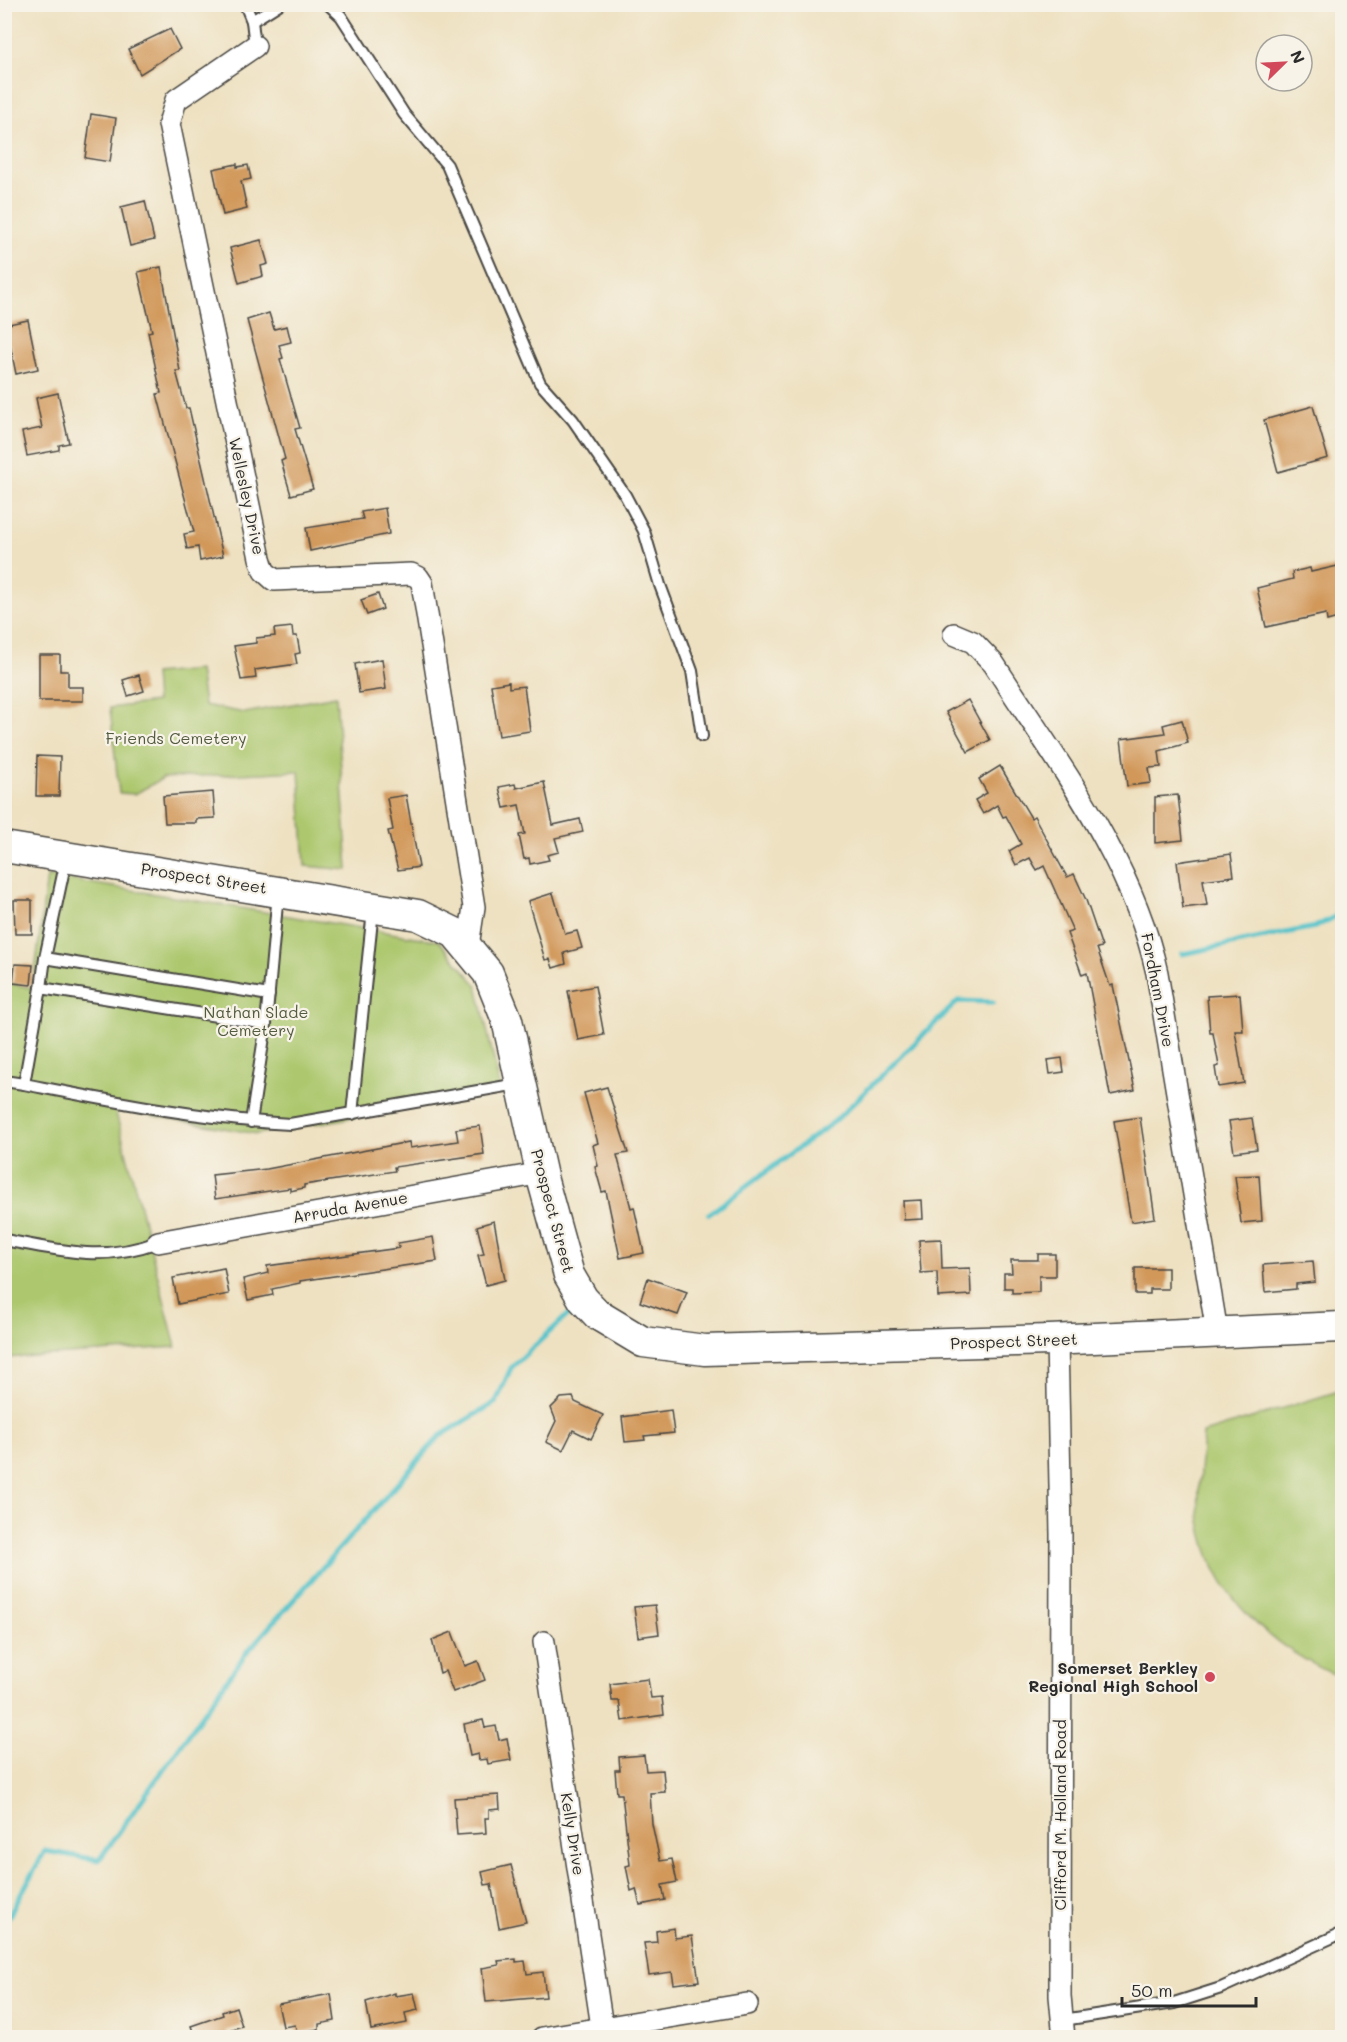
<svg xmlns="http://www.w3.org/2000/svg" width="1347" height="2042" font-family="Mali,sans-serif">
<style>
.green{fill:#acc76d;stroke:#6c794c;stroke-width:1.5}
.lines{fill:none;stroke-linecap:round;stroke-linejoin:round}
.stream{stroke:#55c3ca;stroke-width:5}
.building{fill:#d1985a}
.lane-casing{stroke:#484642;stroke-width:14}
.street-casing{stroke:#484642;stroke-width:24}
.secondary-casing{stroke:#484642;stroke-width:33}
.lane{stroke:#fff;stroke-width:10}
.street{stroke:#fff;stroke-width:21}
.secondary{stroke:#fff;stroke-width:30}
.poi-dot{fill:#d1495b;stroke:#f7f3e8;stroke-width:2}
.labels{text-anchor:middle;stroke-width:4.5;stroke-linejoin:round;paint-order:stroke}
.street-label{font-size:16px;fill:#2b2b2b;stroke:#f7f3e8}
.park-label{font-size:16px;fill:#525a3f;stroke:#f7f3e8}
.poi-label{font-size:16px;font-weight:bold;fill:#2b2b2b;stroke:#f7f3e8;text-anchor:end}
</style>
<rect width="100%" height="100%" fill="#f7f3e8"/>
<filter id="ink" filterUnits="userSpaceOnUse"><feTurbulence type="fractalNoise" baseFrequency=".0167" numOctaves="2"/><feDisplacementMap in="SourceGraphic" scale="12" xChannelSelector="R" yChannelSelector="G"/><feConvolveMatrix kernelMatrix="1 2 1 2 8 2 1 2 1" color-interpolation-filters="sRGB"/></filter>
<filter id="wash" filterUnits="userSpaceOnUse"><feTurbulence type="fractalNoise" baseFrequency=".008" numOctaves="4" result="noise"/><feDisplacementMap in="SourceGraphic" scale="24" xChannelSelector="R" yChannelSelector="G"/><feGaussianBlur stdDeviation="1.35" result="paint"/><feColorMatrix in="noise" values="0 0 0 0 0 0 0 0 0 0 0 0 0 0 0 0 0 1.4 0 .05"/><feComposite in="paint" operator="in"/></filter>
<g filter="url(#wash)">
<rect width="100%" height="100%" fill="#eee1c1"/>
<!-- green -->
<g class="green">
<path d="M199 670 204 705 245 713 336 696 348 870 305 866 299 771 163 778 135 794 119 793 110 708 156 702 154 674Z"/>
<path d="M47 876 439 941 477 985 501 1092 257 1134 115 1109 176 1347 5 1358V983L33 988Z"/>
<path d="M1342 1390V1678C1274 1649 1212 1598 1200 1521 1196 1495 1202 1459 1203 1433Z"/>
</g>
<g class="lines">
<!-- stream -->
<g class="stream">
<path d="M1182 954 1315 927 1342 913"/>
<path d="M709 1214 835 1121 958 1001 993 1002"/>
<path d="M4 1925 45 1851 99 1860 247 1652 440 1436 496 1402 511 1368 571 1312"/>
</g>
</g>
<g id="blocks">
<!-- building -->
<g class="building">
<path d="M170 29 180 49 140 74 128 49Z"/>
<path d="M91 114 116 118 110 162 85 158Z"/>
<path d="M237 164V167L248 165 251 179 241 181 247 209 223 215 213 169Z"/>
<path d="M145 201 154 240 130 246 121 207Z"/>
<path d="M261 240 268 264 261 266 263 276 239 283 230 248Z"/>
<path d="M161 267 180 371H176L186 408H189L223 556 200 561 198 547 187 549 184 534 194 532 157 394 161 393 148 332 152 331 138 272Z"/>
<path d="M269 313 274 329 287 326 291 342 279 345 283 358 280 359 300 428 295 429 313 489 291 495 281 461 285 459 247 320Z"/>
<path d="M28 320 38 369 16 374 10 344 4 345V325Z"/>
<path d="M58 393 69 443 59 445V450L27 456 22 432 42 428 36 398Z"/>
<path d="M1313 406 1328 458 1278 472 1264 420Z"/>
<path d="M385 508 389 534 310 551 306 528 363 519 361 512Z"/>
<path d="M1342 565V617L1327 621 1326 614 1266 627 1257 588 1293 579 1292 572 1310 568 1311 572Z"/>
<path d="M378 594 383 609 367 615 361 600Z"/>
<path d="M292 627 293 636H297L300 653 295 654 297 664 255 670 256 678 241 680 234 646 256 643V638L275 636 274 629Z"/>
<path d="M39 655H60V671H68V687H83V701H39Z"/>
<path d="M382 659 386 689 359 693 355 664Z"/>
<path d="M139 675 144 691 128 696 123 680Z"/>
<path d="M509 682V688L524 686 530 731 499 736 491 685Z"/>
<path d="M968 700 990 740 968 752 946 712Z"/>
<path d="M1182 720 1188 743 1159 751 1161 767 1149 768 1151 783 1127 786 1121 739 1165 733 1163 725Z"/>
<path d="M37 756 60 757 59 796H36Z"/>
<path d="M1000 766 1031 818 1034 816 1067 877 1074 874 1086 900 1102 947 1097 948 1110 986 1113 985 1135 1090 1110 1095 1087 973 1082 975 1067 933 1073 931 1044 866 1037 870 1030 858 1016 865 1009 851 1021 844 1006 816 1003 817 997 805 983 814 975 800 987 793 979 779Z"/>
<path d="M544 782 553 825 580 819 583 832 555 838 559 852 547 855 549 860 530 864 529 858 524 859 519 835 525 834 519 805 504 808 499 787 515 784 516 788Z"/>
<path d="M213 792 215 818 196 819V823H165L163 796Z"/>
<path d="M406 795 419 867 398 870 388 831 393 830 387 798Z"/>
<path d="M1178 795 1183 840 1155 843V797Z"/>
<path d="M1231 854 1234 876 1203 880 1207 905 1183 908 1177 862Z"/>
<path d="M553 893 565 934 577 931 582 948 564 953 566 964 553 968 550 959 545 960 528 901Z"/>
<path d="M14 900H32V934H15Z"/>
<path d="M15 964 33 965 31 985 13 983Z"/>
<path d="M595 986 604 1035 578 1040 568 991Z"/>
<path d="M1240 994 1243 1031H1235L1244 1083 1218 1087 1215 1067 1219 1066 1213 1033H1210L1207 996Z"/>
<path d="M1062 1058 1064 1072 1050 1074 1048 1060Z"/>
<path d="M607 1087 628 1153 617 1155 631 1208 634 1207 644 1253 620 1258 606 1191 602 1192 595 1167 598 1166 593 1145 598 1143 584 1093Z"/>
<path d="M1140 1117 1155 1218 1131 1222 1114 1121Z"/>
<path d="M1252 1118 1257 1149 1234 1152 1229 1121Z"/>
<path d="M480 1126 484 1154 394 1167 395 1171 304 1185V1188L290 1191V1188L215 1199 212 1175 267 1169 409 1142 410 1148 458 1141 456 1129Z"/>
<path d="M1259 1175 1262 1221 1241 1223 1235 1176Z"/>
<path d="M922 1200 923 1219 904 1220 903 1201Z"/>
<path d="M494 1221 505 1280 486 1285 478 1255 484 1254 477 1226Z"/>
<path d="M433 1237 437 1261 300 1281V1283L272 1289 273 1295 248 1300 243 1279 268 1273 267 1266 399 1248 398 1243Z"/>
<path d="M941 1239 942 1269 970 1268 971 1295 938 1297 937 1272 921 1273 919 1240Z"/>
<path d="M1038 1254H1055V1276H1039V1292L1012 1293V1288H1004V1273H1012L1011 1260H1038Z"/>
<path d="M1313 1261 1315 1282 1296 1284V1289L1265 1292 1263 1265Z"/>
<path d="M224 1268 229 1294 178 1304 173 1278Z"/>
<path d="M1135 1268H1168V1289H1150V1294H1135Z"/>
<path d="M648 1278 687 1292 678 1315 640 1302Z"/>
<path d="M573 1397 575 1402 603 1415 591 1439 573 1430 563 1450 546 1442 556 1421 551 1408 561 1398Z"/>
<path d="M671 1410 674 1433 644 1436 645 1440 625 1442 622 1417Z"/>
<path d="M655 1605 659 1634 638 1637 634 1607Z"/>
<path d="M452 1632 465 1666 478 1661 485 1680 453 1692 445 1671 440 1673 432 1640Z"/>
<path d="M648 1679 651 1698 662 1697 664 1715 622 1721 619 1701H612L610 1684Z"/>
<path d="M483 1720 485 1728 496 1726 499 1740 507 1738 511 1760 488 1764 487 1759 479 1760 478 1754 470 1756 464 1724Z"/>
<path d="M644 1755 646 1771 663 1770 665 1792 650 1793 652 1824 660 1861 672 1859 677 1882 662 1885 665 1900 640 1905 636 1889 631 1891 626 1866 630 1865 622 1794H617L615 1770H620L619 1757Z"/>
<path d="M499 1795 500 1809 489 1810V1818H485L486 1833 457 1835 454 1798Z"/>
<path d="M511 1865 526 1922 499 1928 491 1884 485 1885 482 1872Z"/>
<path d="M674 1928 675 1938 692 1936 699 1981 674 1984 672 1972 649 1975 644 1943 657 1942 656 1931Z"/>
<path d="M516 1959V1962L525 1961 527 1974 543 1972 546 1997 486 2002 482 1968 499 1965 498 1961Z"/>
<path d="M395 1993V1996L414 1993 418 2010 405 2013 407 2023 371 2030 366 2002Z"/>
<path d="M331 1994 335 2021 319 2024V2029L297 2033 295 2025 283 2027 278 2004Z"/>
<path d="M236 2007 242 2026 226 2031 229 2037H195L191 2026 223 2015 222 2012Z"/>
</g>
</g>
</g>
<g filter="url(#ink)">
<use href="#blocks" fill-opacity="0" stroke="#484642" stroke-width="1.5"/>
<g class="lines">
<defs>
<g id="lane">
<path d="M245 4 252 21 255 46"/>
<path d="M328 4 341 16 404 114 447 165 540 383 573 420 625 495 644 531 660 585 692 671 702 736"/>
<path d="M252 21 279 4"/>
<path d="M66 860 45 958 269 995"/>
<path d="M41 988 45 958"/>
<path d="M266 1024 278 893"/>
<path d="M4 1081 24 1084"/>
<path d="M352 1114 373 910"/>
<path d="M251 1122 266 1024 41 988 24 1084C112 1101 200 1119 290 1124L518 1084"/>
<path d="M4 1240C62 1250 100 1263 158 1242"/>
<path d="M1063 2020 1174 2003 1221 1988 1342 1933"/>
</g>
<g id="street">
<path d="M255 46 176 100 169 124 260 558 264 571 274 580 411 574 418 577 422 583 474 907 468 946"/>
<path d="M954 634 973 642 994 664C1056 761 1132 858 1157 973L1217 1332"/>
<path d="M158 1242 542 1173"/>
<path d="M1057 1340 1061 1534 1060 1996 1064 2038"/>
<path d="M544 1642 602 2027"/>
<path d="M542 2038 747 2004"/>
</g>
<path id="secondary" d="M4 847 418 915 455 933 488 973 507 1020 543 1181 569 1275 583 1299 598 1315 643 1342 705 1350 1049 1340 1342 1327"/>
</defs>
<!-- lane casing -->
<use href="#lane" class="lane-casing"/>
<!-- street casing -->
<use href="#street" class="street-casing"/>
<!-- secondary casing -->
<use href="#secondary" class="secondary-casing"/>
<!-- lane -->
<use href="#lane" class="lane"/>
<!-- street -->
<use href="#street" class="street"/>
<!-- secondary -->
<use href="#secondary" class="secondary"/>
</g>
</g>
<!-- markers -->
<circle class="poi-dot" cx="1210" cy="1677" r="6"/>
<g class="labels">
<!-- street labels -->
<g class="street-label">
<text transform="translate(247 496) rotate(78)" y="6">Wellesley Drive</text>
<text transform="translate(204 878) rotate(9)" y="6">Prospect Street</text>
<text transform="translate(1158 990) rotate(79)" y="6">Fordham Drive</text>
<text transform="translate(350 1207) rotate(-10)" y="6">Arruda Avenue</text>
<text transform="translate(553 1211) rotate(75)" y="6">Prospect Street</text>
<text transform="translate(1014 1341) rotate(-2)" y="6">Prospect Street</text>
<text transform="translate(1060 1815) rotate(-90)" y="6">Clifford M. Holland Road</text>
<text transform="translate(573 1834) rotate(81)" y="6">Kelly Drive</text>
</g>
<!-- park labels -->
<g class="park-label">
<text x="176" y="744">Friends Cemetery</text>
<text x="256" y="1018">Nathan Slade<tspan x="256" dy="18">Cemetery</tspan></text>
</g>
<!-- poi labels -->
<g class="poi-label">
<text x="1198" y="1674">Somerset Berkley<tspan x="1198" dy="18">Regional High School</tspan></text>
</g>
</g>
<!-- margin -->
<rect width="1347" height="2042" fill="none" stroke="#f7f3e8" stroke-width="24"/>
<!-- north arrow -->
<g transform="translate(1284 63) rotate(66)"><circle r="28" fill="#f7f3e8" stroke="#a5a39c" stroke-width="1.5"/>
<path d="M0-4.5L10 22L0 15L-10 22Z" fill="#d1495b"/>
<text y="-9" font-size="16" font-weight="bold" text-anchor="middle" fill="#2b2b2b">N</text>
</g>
<!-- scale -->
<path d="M1122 1997v9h134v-9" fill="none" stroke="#2b2b2b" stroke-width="3"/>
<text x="1131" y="1997" font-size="18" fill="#2b2b2b" stroke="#f7f3e8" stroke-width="4.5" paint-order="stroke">50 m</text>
</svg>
